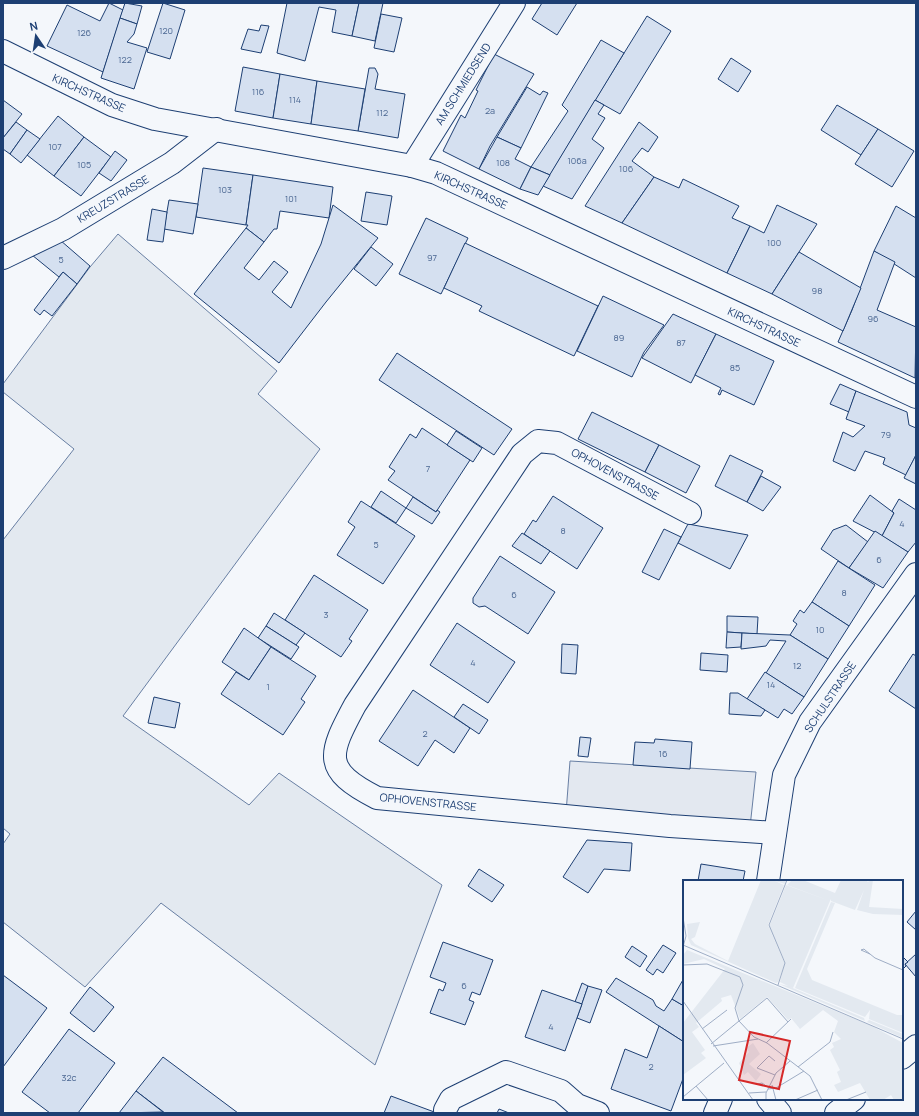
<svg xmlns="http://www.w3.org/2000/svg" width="919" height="1116" font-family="Manrope,sans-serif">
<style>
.green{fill:#e3e9f0;stroke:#687fa3}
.parking{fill:#e3e8f0;stroke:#687fa3}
.building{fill:#d5e0f0;stroke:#1d3f73}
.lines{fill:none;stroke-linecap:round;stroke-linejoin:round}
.minor-casing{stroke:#1d3f73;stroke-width:24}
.minor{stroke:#f4f7fb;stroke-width:22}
.labels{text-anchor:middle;stroke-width:3;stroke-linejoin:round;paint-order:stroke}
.number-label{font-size:9px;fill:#4b6792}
.street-label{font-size:11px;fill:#1d3f73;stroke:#f4f7fb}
.inset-road{fill:none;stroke:#9eadc5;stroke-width:1}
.view{fill:#d62828;fill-opacity:0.15;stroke:#d62828;stroke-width:2}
.inset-edge{fill:none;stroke:#1d3f73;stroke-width:2}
</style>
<rect width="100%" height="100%" fill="#f4f7fb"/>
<!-- green -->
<path class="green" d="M118 234 277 371 258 394 320 449 123 716 249 805 279 773 442 885 375 1065 161 903 85 987 3 922V844L10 834 3 828V540L74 449 3 392V384L90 267Z"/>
<!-- parking -->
<path class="parking" d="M570 761 756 772 750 827 566 813Z"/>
<!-- building -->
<g class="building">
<path d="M109 3 123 10 103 72 47 46 67 5 100 21Z"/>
<path d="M125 3 142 6 137 24 120 18Z"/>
<path d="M163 3 185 10 170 59 147 52Z"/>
<path d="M287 3H359L352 36 332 32 336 10 319 7 305 61 277 53Z"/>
<path d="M359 3H383L375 41 352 36Z"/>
<path d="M542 3H577L557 35 532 19Z"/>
<path d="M381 14 402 18 394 52 374 48Z"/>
<path d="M647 16 671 31 620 114 595 100Z"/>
<path d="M120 18 137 24 134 34 127 42 147 48 134 89 101 78Z"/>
<path d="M261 25 269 26 261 53 241 49 248 29 259 31Z"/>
<path d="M601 40 624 53 550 175 531 167 568 111 562 105Z"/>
<path d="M494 54 534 74 490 146 479 169 443 151 461 115 465 118 478 91 476 90Z"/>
<path d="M731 58 751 71 738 92 718 79Z"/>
<path d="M243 67 280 74 273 118 235 111Z"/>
<path d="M369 68H375L378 74 375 89 405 94 398 138 358 131Z"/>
<path d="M280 74 317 81 311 124 273 118Z"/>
<path d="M317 81 365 89 358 131 311 124Z"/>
<path d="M527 87 540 95 543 91 548 93 521 148 497 137Z"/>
<path d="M3 100 22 114 3 138Z"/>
<path d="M595 100 604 105 598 114 605 118 592 139 604 148 572 199 543 186Z"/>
<path d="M837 105 878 129 861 155 821 130Z"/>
<path d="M58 116 84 137 54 176 27 155Z"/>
<path d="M16 122 27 130 10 154 3 149V138Z"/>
<path d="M639 122 658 137 648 152 642 148 632 161 654 177 622 223 585 206Z"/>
<path d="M878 129 914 151 892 187 855 164Z"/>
<path d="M27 130 40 139 21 163 10 154Z"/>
<path d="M84 137 111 157 81 196 54 176Z"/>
<path d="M497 137 521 148 515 159 531 167 520 189 479 169Z"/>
<path d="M115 151 127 160 111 181 99 173Z"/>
<path d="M531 167 550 175 538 195 520 189Z"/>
<path d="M203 168 253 175 246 225 196 217Z"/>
<path d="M253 175 333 187 329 218 280 211 277 229H274L264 242 246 228 248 225H246Z"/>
<path d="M654 177 679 188 683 179 739 206 732 218 750 226 727 273 622 223Z"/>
<path d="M366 192 392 196 387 225 361 221Z"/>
<path d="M169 200 198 204 193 234 164 229Z"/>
<path d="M333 205 378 238 326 302 279 363 194 294 246 228 264 242 244 268 259 280 274 261 288 272 272 292 291 308 321 244Z"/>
<path d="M777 205 817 224 772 294 727 273 750 226 764 233Z"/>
<path d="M896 206 916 218V278L874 251Z"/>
<path d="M152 209 167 212 163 242 147 240Z"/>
<path d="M426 218 468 238 441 294 399 274Z"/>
<path d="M60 240 90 266 77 284 63 272 59 277 32 255Z"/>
<path d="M465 243 598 306 574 356 479 311 482 306 444 288Z"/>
<path d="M371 247 393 264 376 286 354 269Z"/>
<path d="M874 251 895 262 877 310 916 327 915 378 838 342 852 310Z"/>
<path d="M799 252 861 288 843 331 772 294Z"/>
<path d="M63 272 77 284 52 316 44 310 40 315 34 310Z"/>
<path d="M603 296 664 325 644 352 632 377 577 351Z"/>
<path d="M673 314 716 334 691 383 642 358Z"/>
<path d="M716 334 774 361 754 405 722 390 720 395 718 394 721 388 695 375Z"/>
<path d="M397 353 512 429 494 455 379 380Z"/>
<path d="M840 384 856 391 849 412 830 404Z"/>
<path d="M856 391 907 412 909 425 916 428V455L906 475 883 464 885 458 865 451 855 471 833 461 843 432 853 437 865 426 846 419Z"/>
<path d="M592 412 659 445 645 472 578 439Z"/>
<path d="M422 428 470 460 436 512 388 480 395 471 389 467 410 434 416 438Z"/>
<path d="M456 431 482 448 473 462 447 445Z"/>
<path d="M659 445 700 466 686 493 645 472Z"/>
<path d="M730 455 763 471 747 502 715 486Z"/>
<path d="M916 455V484L904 478Z"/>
<path d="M761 476 781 487 763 511 747 502Z"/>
<path d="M381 491 406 508 396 523 371 507Z"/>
<path d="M870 495 894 513 882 536 853 521Z"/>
<path d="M553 496 603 528 577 569 524 534 533 520 536 522Z"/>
<path d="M413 497 436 512 437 510 440 512 432 524 406 508Z"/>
<path d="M899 499 916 510V542L908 552 882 536 894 513 892 511Z"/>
<path d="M361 501 415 536 383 584 337 555 355 527 348 522Z"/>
<path d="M688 524 748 535 730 569 678 543Z"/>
<path d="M846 525 868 542 849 568 821 549 833 530Z"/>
<path d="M664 529 681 537 659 580 642 572Z"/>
<path d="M875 531 908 552 883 588 849 568Z"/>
<path d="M522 533 550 551 541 564 512 546Z"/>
<path d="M500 556 555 592 528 634 485 606 479 607 473 603V598Z"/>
<path d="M838 561 875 585 849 626 812 602Z"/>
<path d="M314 575 368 610 349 639 352 641 341 657 285 620Z"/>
<path d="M812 602 849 626 828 659 790 635 797 624 793 621 800 610 804 613Z"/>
<path d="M274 613 305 633 296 645 266 626Z"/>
<path d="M727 616 758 617 757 634 727 632Z"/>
<path d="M457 623 515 662 488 703 430 665Z"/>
<path d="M266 626 299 647 291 659 258 638Z"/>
<path d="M244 628 271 647 249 680 222 662Z"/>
<path d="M727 632 742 633 741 647 726 648Z"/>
<path d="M742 633 790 635 828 659 804 697 766 673 786 641 770 640 766 646 741 649Z"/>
<path d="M562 644 578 645 576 674 561 673Z"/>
<path d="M271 647 316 676 301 699 305 702 283 735 221 694 236 672 249 680Z"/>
<path d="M701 653 728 655 727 672 700 670Z"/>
<path d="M913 654 916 656V709L889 691Z"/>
<path d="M765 672 804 697 792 714 784 709 778 718 747 699Z"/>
<path d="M413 690 470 728 454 753 435 740 418 766 379 741Z"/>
<path d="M730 693H738L765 710 761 716 729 714Z"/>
<path d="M154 697 180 703 175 728 148 723Z"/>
<path d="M463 704 488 720 479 734 454 717Z"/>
<path d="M580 737 591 738 588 757 578 756Z"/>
<path d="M655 739 692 742 690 769 633 765 635 742 654 743Z"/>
<path d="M587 840 632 843 630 871 604 869 588 893 563 877Z"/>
<path d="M701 864 745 871 743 881H698Z"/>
<path d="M479 869 504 885 492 902 468 886Z"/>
<path d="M916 911V930L907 922Z"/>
<path d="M443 942 493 960 480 995 472 992 469 1000 474 1002 465 1025 430 1013 439 989 443 991 446 983 430 977Z"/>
<path d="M663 945 676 953 663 973 657 969 653 975 646 970Z"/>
<path d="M632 946 647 956 640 967 625 957Z"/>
<path d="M916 954V977L905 964Z"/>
<path d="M902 956 908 962 905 964 906 966 902 970Z"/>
<path d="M3 975 47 1008 3 1067Z"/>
<path d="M616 978 653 1000 656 1006 664 1011 672 999 684 1006V1042L606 992Z"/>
<path d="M684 978V1006L672 999Z"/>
<path d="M582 983 588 986 582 1004 575 1002Z"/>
<path d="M588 986 602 990 590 1023 577 1018Z"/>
<path d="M90 987 114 1007 94 1032 70 1013Z"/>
<path d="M542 990 582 1004 565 1051 525 1037Z"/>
<path d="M659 1026 684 1042V1076L671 1111 611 1089 625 1049 647 1058Z"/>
<path d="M69 1029 115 1063 78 1113H50L22 1092Z"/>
<path d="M163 1057 238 1113H165L136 1091Z"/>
<path d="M136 1091 163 1112 119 1113Z"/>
<path d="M391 1096 437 1113H384Z"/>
<path d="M499 1109 509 1113H497Z"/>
</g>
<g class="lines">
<defs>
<g id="minor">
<path d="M3 51 112 105 155 119 412 166 436 173 916 397"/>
<path d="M412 166 514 3"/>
<path d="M3 258 63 229 172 163 216 129"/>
<path d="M690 513 557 443 538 441 522 454 355 705C328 755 322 770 377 798L670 826 775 833"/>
<path d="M768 881 784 775 810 722 916 574"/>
<path d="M902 1058 916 1046"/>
<path d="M768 1099 780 1113"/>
<path d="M445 1110 451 1099 506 1072 561 1091 577 1105 598 1113"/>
<path d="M715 1113 721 1099"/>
<path d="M836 1113 854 1099"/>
</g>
</defs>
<!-- minor casing -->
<use href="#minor" class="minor-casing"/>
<!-- minor -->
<use href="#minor" class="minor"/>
</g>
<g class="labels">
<!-- number labels -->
<g class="number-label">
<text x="166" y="34">120</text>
<text x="84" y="36">126</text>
<text x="125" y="63">122</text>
<text x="258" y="95">116</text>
<text x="295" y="103">114</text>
<text x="490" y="114">2a</text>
<text x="382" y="116">112</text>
<text x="55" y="150">107</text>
<text x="577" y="164">106a</text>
<text x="503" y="166">108</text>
<text x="84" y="168">105</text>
<text x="626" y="172">106</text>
<text x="225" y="193">103</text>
<text x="291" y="202">101</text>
<text x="774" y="246">100</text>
<text x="432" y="261">97</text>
<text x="61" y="263">5</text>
<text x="817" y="294">98</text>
<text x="873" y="322">96</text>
<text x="619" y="341">89</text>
<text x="681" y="346">87</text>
<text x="735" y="371">85</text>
<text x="886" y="438">79</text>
<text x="428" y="472">7</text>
<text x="902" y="527">4</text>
<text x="563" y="534">8</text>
<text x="376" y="548">5</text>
<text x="879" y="563">6</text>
<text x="844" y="596">8</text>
<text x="514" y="598">6</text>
<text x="326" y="618">3</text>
<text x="820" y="633">10</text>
<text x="473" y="666">4</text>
<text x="797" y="669">12</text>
<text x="771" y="688">14</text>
<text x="268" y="690">1</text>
<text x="425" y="737">2</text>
<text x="663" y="757">16</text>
<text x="464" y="989">6</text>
<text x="551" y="1030">4</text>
<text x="651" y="1070">2</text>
<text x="69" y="1081">32c</text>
</g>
<!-- street labels -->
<g class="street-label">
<text transform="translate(463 84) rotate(-58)" y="4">AM SCHMIEDSEND</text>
<text transform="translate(89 93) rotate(24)" y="4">KIRCHSTRASSE</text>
<text transform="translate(471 190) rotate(24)" y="4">KIRCHSTRASSE</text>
<text transform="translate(113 199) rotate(-31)" y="4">KREUZSTRASSE</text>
<text transform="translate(764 327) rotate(25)" y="4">KIRCHSTRASSE</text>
<text transform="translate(615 474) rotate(28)" y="4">OPHOVENSTRASSE</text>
<text transform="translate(830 697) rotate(-56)" y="4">SCHULSTRASSE</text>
<text transform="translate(428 802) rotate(6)" y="4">OPHOVENSTRASSE</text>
</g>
</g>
<!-- overview -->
<g transform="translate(683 880)">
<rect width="220" height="220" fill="#f4f7fb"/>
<path d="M78 0H102L103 1 102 4 92 1 101 5 85 45 102 84 95 102 58 86 95 102 93 103 8 65 5 58 4 44 17 42 12 57 8 59 12 64 45 81ZM109 0H120L152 13 158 0H185L184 2 190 0 186 27 220 29V35L190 34 174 30 181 10 172 30 148 21V19L147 21 104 5ZM103 5 147 21 110 108 105 106 181 138 182 141 96 104 105 106 97 102 102 82 86 47ZM148 22 152 23 124 89 129 100 214 135H220V153L186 139 187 130 182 137 112 108ZM4 70 189 146 220 163V220H211L208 215 200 220H187L177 203 155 212 151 205 158 202 154 192 157 190 147 170 151 167 149 163 158 159 151 152 155 141 140 130 117 149 108 138 105 140 84 117 57 139 48 115 38 118 39 121 13 143 16 147 9 152 22 170 18 173 23 178 0 195V143L42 89 21 79 0 84V75ZM186 140 220 154V158L184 142ZM70 163 77 174 66 184 78 194 73 201 65 192 61 195 56 183 66 172 63 168Z" fill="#e3e9f0"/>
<path class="inset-road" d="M0 37 3 56 0 67M0 65 220 159M187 74 178 70 181 69 182 70 192 78 220 90M0 85 24 84 57 97 60 105 52 128 56 141 71 157 84 163 127 196 139 220M95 105 102 83 86 45 104 0M0 121 70 220M19 149 44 130M83 163 108 139M28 164 84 118 105 142M30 166 75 159M92 181 86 176 74 188 92 195M115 187 147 162 150 152M75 204 79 203 86 208M89 205 93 220M13 206 25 220M85 209 93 208 121 191M66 213 83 212M0 217 41 183M83 220V213L93 193 107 181M112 220 135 210M163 220 183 212"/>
<path class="view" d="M67 152 107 161 96 209 56 200Z"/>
<rect width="220" height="220" class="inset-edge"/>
</g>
<!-- border -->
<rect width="919" height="1116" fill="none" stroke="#1d3f73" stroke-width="8"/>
<!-- north arrow -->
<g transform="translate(36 36) rotate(347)" stroke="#f4f7fb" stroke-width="3" paint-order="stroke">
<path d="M0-3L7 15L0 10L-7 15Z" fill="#1d3f73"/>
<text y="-6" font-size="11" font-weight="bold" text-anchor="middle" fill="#1d3f73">N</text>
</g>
</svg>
